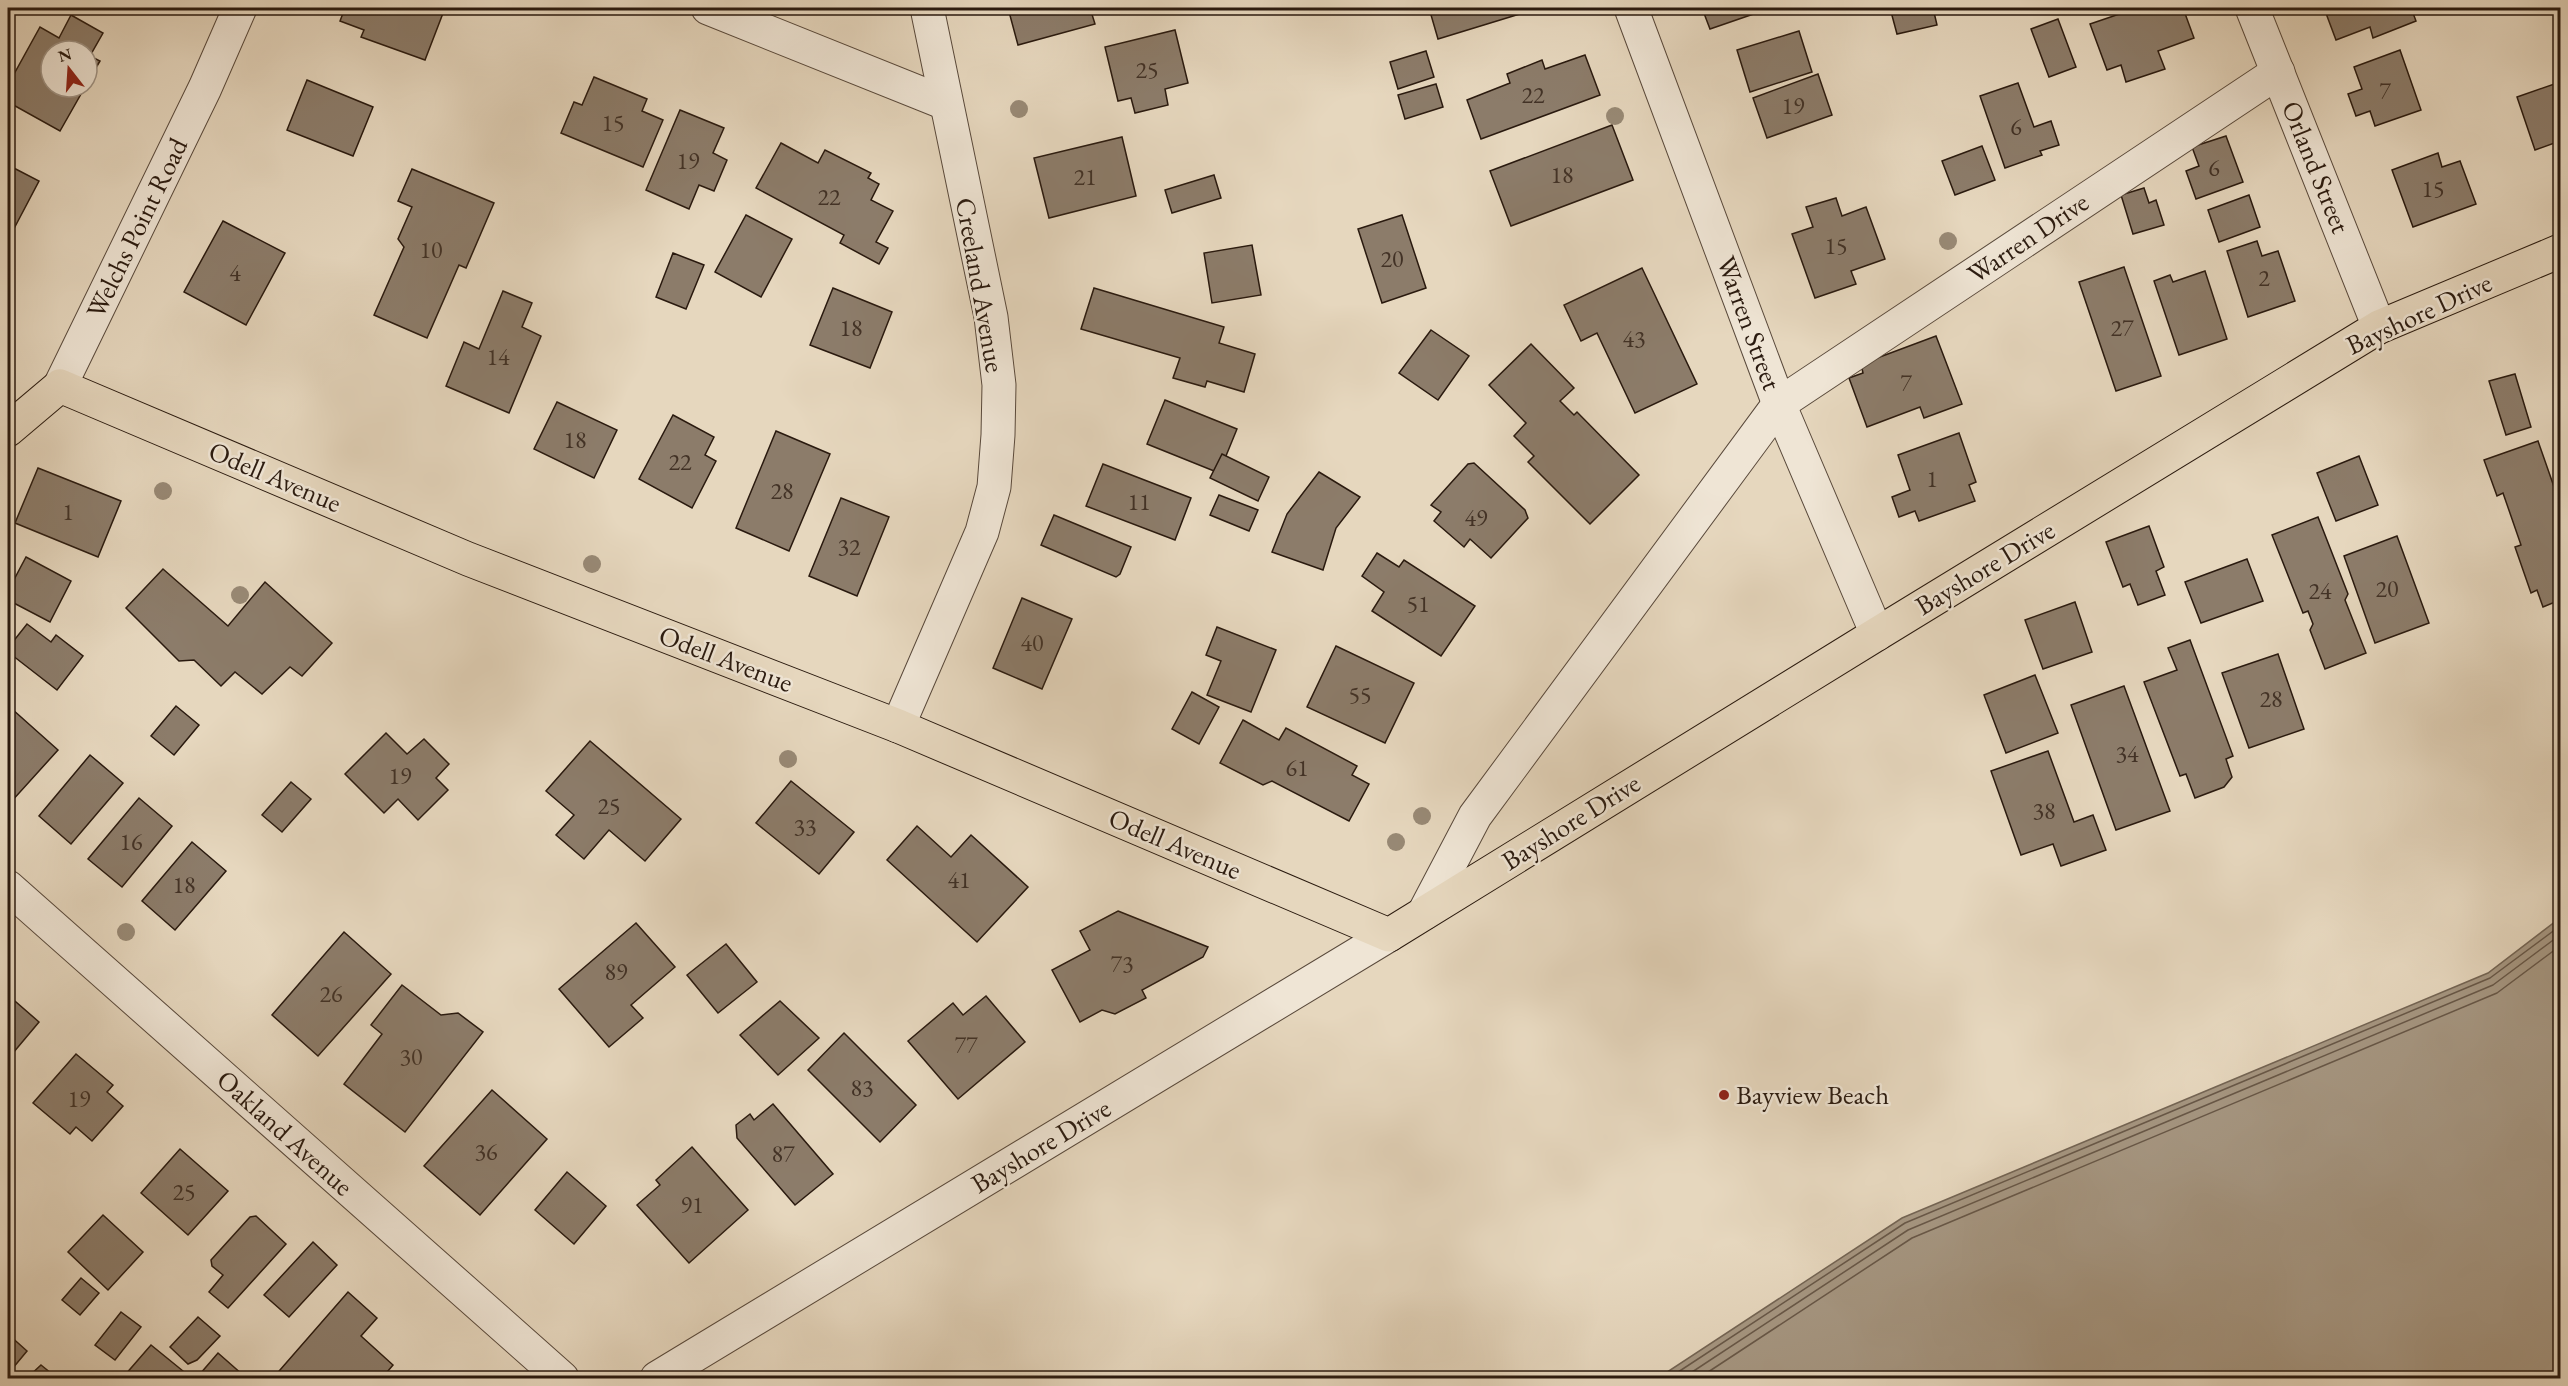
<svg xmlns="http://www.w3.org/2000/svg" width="2568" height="1386" font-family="'EB Garamond',serif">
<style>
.water{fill:#a69782;stroke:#746554;stroke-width:1.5}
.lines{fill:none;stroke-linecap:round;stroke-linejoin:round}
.shore{stroke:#685848;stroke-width:1.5}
.building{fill:#8c7c6a;stroke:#2a1a0f;stroke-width:1.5}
.minor-casing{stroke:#59493b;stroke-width:35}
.major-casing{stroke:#2a1a0f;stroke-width:35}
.minor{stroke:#efe5d5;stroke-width:33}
.major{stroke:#e6d7be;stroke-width:33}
.tree{fill:#988975}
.poi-dot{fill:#8f2418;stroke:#efe5d5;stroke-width:2}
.labels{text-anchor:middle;stroke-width:5;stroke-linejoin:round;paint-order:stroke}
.number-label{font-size:24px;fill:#423226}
.street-label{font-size:27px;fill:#2a1a0f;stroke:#efe5d5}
.poi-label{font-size:27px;fill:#2a1a0f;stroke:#efe5d5;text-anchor:start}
</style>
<rect width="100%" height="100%" fill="#e6d7be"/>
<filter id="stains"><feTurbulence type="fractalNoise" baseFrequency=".00333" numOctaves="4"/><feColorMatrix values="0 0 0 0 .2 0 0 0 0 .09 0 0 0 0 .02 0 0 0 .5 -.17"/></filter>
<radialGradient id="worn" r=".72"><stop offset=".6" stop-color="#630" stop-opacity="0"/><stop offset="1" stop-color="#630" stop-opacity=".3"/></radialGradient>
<!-- water -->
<path class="water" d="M2560 918V1378H1658L1902 1218 2488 973Z"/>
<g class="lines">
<!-- shore -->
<g class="shore">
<path d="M1669 1378 1905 1223 2490 978 2560 926"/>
<path d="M1683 1378 1908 1230 2493 985 2560 935"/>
<path d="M1699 1378 1912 1238 2497 993 2560 946"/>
</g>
</g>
<!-- building -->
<g class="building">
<path d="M345 8H445L425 60 361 37 364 30 340 21Z"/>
<path d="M1008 8H1090L1095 24 1018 45Z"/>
<path d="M1429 8H1521L1523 13 1438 39Z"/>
<path d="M1702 8H1771L1710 29Z"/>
<path d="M1890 8H1933L1937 25 1897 34Z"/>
<path d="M2137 8H2183L2194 38 2158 51 2165 69 2126 82 2121 65 2107 70 2090 24Z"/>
<path d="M2324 8H2426L2413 13 2416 21 2373 38 2370 27 2336 40Z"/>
<path d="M71 15 103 33 90 56 100 61 87 83V51H51V87H85L60 131 8 102V85L40 27 59 38Z"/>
<path d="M2058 19 2076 67 2049 77 2031 29Z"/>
<path d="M1175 30 1188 83 1165 89 1168 105 1135 113 1131 98 1118 101 1105 47Z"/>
<path d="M1799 31 1812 72 1750 92 1737 50Z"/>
<path d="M2400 50 2421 110 2375 126 2370 111 2356 116 2348 94 2362 89 2354 67Z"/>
<path d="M1426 51 1434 77 1398 89 1390 62Z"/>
<path d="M1585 55 1600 95 1481 139 1467 100 1510 83 1507 74 1542 60 1545 69Z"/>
<path d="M1818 74 1832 115 1767 138 1753 98Z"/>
<path d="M594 77 647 99 642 111 663 120 643 167 561 133 574 102 582 105Z"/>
<path d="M307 80 373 107 353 156 287 130Z"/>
<path d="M2560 82V141L2535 150 2517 97Z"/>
<path d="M2018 83 2034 127 2051 121 2059 145 2040 151 2042 155 2005 168 1980 96Z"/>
<path d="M1436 84 1443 107 1405 119 1398 95Z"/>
<path d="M680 110 724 128 713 153 727 160 714 191 699 185 689 209 646 190Z"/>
<path d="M1612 125 1633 180 1511 226 1490 171Z"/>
<path d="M2226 136 2243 182 2196 199 2186 171 2199 166 2192 147Z"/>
<path d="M1122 137 1136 196 1049 218 1034 158Z"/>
<path d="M781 143 818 163 825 150 871 173 868 178 879 184 871 200 893 211 876 242 888 248 879 264 840 243 844 235 756 188Z"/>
<path d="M1982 146 1995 180 1955 195 1942 161Z"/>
<path d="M2438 153 2442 167 2460 161 2476 204 2413 227 2392 170Z"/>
<path d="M8 165 39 181 8 240Z"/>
<path d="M412 169 494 203 466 268 459 265 427 338 374 315 404 247 398 239 412 207 398 201Z"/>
<path d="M1214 175 1221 198 1172 213 1165 190Z"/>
<path d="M2144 188 2149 203 2156 200 2164 225 2133 234 2121 195Z"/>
<path d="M2249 195 2260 227 2219 242 2208 210Z"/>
<path d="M1836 198 1842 216 1866 207 1885 259 1851 271 1856 284 1815 298 1792 234 1813 227 1806 207Z"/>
<path d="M746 215 792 239 761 297 715 272Z"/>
<path d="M1402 215 1426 288 1382 303 1358 229Z"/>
<path d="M223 221 285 253 246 325 184 292Z"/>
<path d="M2257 241 2262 256 2278 251 2295 301 2248 317 2227 251Z"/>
<path d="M1252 245 1261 295 1212 303 1204 253Z"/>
<path d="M673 253 704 265 686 309 656 297Z"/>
<path d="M2124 267 2161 376 2116 391 2079 282Z"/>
<path d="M1642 268 1697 384 1635 413 1597 333 1581 341 1564 305Z"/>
<path d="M2205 271 2227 339 2179 355 2154 281 2170 275 2173 282Z"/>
<path d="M833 288 892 312 870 368 810 345Z"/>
<path d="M1094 288 1224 327 1219 343 1255 354 1244 392 1207 381 1205 387 1173 378 1180 358 1081 329Z"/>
<path d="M503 291 532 303 522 327 541 336 509 413 446 386 464 342 479 349Z"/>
<path d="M1431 330 1469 356 1438 400 1399 373Z"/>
<path d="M1936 336 1962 404 1924 418 1920 407 1867 427 1849 378 1863 373 1861 364Z"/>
<path d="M1531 344 1574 388 1560 401 1574 415 1577 412 1639 475 1590 524 1528 462 1534 456 1514 436 1526 423 1489 385Z"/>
<path d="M2515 374 2531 427 2506 435 2489 381Z"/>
<path d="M1165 400 1237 429 1219 473 1147 444Z"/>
<path d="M557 402 617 430 594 478 534 449Z"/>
<path d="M673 415 714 437 705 455 716 461 692 508 639 479Z"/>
<path d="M776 431 830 454 789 551 736 528Z"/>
<path d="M1959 433 1976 482 1969 485 1975 501 1919 521 1915 511 1899 517 1892 497 1910 490 1898 455Z"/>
<path d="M2538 441 2560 504V600L2543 607 2537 590 2531 593 2515 547 2521 545 2503 493 2497 496 2484 460Z"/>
<path d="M1222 454 1269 477 1258 501 1210 478Z"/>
<path d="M2359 456 2378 505 2336 521 2317 473Z"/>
<path d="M1474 463 1525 510 1528 518 1491 558 1470 539 1464 547 1434 521 1441 512 1431 505 1468 464Z"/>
<path d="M1103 464 1191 498 1175 540 1086 506Z"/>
<path d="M38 468 121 501 98 557 15 523Z"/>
<path d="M1319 472 1360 497 1336 528 1323 570 1272 552 1287 514Z"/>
<path d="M1219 495 1258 510 1249 531 1210 515Z"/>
<path d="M841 498 889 517 857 596 809 576Z"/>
<path d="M1054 515 1131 547 1120 574 1116 577 1041 545Z"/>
<path d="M2318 517 2348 594 2345 600 2366 653 2325 669 2310 630 2313 624 2308 611 2303 613 2272 535Z"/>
<path d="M2149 526 2164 567 2156 571 2165 595 2138 605 2130 584 2123 587 2106 542Z"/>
<path d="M2397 536 2429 623 2375 643 2344 556Z"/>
<path d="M1377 553 1399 567 1404 560 1475 606 1441 656 1372 611 1384 592 1362 576Z"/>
<path d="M26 557 71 581 50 622 8 600V591Z"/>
<path d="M2247 559 2263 601 2201 623 2185 582Z"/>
<path d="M163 569 228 626 265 582 332 643 302 676 290 667 262 694 235 672 221 686 194 660 179 661 126 608Z"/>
<path d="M1022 598 1072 619 1042 689 993 668Z"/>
<path d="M2075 602 2092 652 2043 669 2025 620Z"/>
<path d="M27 624 51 642 56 635 83 656 57 690 8 652V648Z"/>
<path d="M1217 627 1276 650 1251 712 1207 695 1221 661 1206 655Z"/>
<path d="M2190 640 2233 756 2226 759 2232 777 2224 787 2195 798 2186 774 2180 776 2144 682 2177 670 2168 648Z"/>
<path d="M1336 646 1414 683 1385 743 1307 707Z"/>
<path d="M2278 654 2304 729 2249 748 2222 673Z"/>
<path d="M2035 675 2058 733 2006 753 1984 695Z"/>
<path d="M2124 686 2170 811 2116 830 2071 705Z"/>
<path d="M1192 692 1219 707 1199 744 1172 729Z"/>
<path d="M176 706 199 725 174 755 151 736Z"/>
<path d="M12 709 58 750 11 802 8 799V714Z"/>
<path d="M1243 720 1279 740 1286 728 1357 766 1352 775 1369 784 1349 821 1272 781 1263 785 1220 763Z"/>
<path d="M386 733 407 754 424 739 449 764 436 778 448 790 418 820 398 799 384 813 345 774Z"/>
<path d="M590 741 681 819 645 861 609 830 584 859 556 835 574 815 546 791Z"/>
<path d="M2048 751 2074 822 2093 815 2106 850 2061 866 2053 844 2021 855 1991 771Z"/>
<path d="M90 755 123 783 71 844 39 816Z"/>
<path d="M791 781 854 832 819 874 756 823Z"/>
<path d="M291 782 311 799 282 832 262 815Z"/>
<path d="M139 798 172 826 122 887 88 859Z"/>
<path d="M917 826 951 857 971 835 1028 887 977 942 887 860Z"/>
<path d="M192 842 226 871 175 930 142 901Z"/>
<path d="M1118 911 1208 947 1203 957 1142 990 1146 998 1115 1014 1102 1010 1080 1022 1052 970 1090 950 1080 931Z"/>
<path d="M636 923 675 967 631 1005 643 1018 609 1047 559 989Z"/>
<path d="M344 932 391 974 318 1056 272 1015Z"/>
<path d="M726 944 757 982 718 1013 687 975Z"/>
<path d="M402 985 441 1015 458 1013 483 1032 405 1132 344 1084 382 1034 371 1025Z"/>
<path d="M8 995 39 1022 8 1059Z"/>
<path d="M986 996 1025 1042 958 1099 908 1041 953 1003 963 1015Z"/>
<path d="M780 1001 819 1038 778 1075 740 1035Z"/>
<path d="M844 1033 916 1105 880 1142 808 1070Z"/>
<path d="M76 1054 113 1085 107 1092 123 1106 92 1141 76 1127 70 1134 33 1103Z"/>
<path d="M492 1090 547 1139 480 1215 424 1166Z"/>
<path d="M773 1104 833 1174 795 1205 737 1138 736 1125 750 1114 754 1120Z"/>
<path d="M692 1147 748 1210 689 1263 637 1205 660 1185 656 1180Z"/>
<path d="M180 1149 228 1191 188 1235 141 1193Z"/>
<path d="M567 1172 606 1206 574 1244 535 1210Z"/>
<path d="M103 1215 143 1252 108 1290 68 1252Z"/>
<path d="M256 1216 286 1244 228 1308 209 1292 223 1275 212 1266 211 1260 250 1217Z"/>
<path d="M313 1242 337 1265 289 1317 264 1295Z"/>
<path d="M81 1278 99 1293 80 1315 62 1300Z"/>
<path d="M348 1292 377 1318 361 1336 393 1365 382 1378H273Z"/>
<path d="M121 1312 141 1327 115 1360 95 1345Z"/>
<path d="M198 1317 220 1336 197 1360 188 1364 170 1347Z"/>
<path d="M8 1334 27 1351 8 1374Z"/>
<path d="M151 1345 183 1371 177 1378H129L125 1375Z"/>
<path d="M218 1353 243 1375 240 1378H205L200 1374Z"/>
<path d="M41 1365 57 1378H27Z"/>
</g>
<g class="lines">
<defs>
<g id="minor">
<path d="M708 8 945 103"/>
<path d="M1631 8 1779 404 1877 634"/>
<path d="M2252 8 2379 327"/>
<path d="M60 386 205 88 240 8"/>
<path d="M898 726 982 532 994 487 998 435 999 385 991 317 927 8"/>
<path d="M8 887 562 1378"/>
<path d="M1424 913 1475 816 1779 404 2278 72"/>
<path d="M657 1378 1389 935"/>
</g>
<path id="major" d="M8 430 60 386 468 559 898 726 1389 935 1877 634 2379 327 2560 251"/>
</defs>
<!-- minor casing -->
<use href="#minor" class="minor-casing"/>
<!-- major casing -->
<use href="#major" class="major-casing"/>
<!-- minor -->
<use href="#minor" class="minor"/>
<!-- major -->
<use href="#major" class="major"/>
</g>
<!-- trees -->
<g class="tree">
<circle cx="1019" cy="109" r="9"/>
<circle cx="1615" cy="116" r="9"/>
<circle cx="1948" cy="241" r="9"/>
<circle cx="163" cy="491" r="9"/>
<circle cx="592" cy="564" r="9"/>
<circle cx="240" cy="595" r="9"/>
<circle cx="788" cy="759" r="9"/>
<circle cx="1422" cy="816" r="9"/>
<circle cx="1396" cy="842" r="9"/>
<circle cx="126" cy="932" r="9"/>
</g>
<!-- markers -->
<circle class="poi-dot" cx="1724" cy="1095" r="6"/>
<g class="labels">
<!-- number labels -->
<g class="number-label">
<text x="1147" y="78">25</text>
<text x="2385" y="99">7</text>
<text x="1533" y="103">22</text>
<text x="1793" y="114">19</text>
<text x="613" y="131">15</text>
<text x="2016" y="135">6</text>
<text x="688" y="169">19</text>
<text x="2214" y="176">6</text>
<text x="1562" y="183">18</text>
<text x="1085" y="185">21</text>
<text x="2433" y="197">15</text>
<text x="829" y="205">22</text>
<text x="1836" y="254">15</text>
<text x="431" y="258">10</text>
<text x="1392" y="267">20</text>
<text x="235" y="281">4</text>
<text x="2264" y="286">2</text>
<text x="851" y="336">18</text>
<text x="2122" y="336">27</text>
<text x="1634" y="347">43</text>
<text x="498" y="365">14</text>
<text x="1906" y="391">7</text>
<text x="575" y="448">18</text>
<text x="680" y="470">22</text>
<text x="1932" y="487">1</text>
<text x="782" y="499">28</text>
<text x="1139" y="510">11</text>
<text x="68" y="520">1</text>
<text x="1476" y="526">49</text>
<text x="849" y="555">32</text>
<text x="2387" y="597">20</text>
<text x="2320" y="599">24</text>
<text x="1418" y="612">51</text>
<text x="1032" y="651">40</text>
<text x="1360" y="703">55</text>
<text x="2271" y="707">28</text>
<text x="2127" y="762">34</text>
<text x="1297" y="776">61</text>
<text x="400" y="784">19</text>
<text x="609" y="814">25</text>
<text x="2044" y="819">38</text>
<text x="805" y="835">33</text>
<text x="131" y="850">16</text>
<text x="959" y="888">41</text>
<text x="184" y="893">18</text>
<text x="1122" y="972">73</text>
<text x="616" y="980">89</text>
<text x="331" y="1002">26</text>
<text x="966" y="1053">77</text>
<text x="411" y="1065">30</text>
<text x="862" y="1096">83</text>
<text x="79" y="1107">19</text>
<text x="486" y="1160">36</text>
<text x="783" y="1162">87</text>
<text x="184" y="1200">25</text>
<text x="692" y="1213">91</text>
</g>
<!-- street labels -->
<g class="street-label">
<text transform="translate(2316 167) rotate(68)" y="9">Orland Street</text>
<text transform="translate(137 228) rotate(-64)" y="9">Welchs Point Road</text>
<text transform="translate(2028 238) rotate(-34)" y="9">Warren Drive</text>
<text transform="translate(980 285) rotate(80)" y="9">Creeland Avenue</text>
<text transform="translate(2419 314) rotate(-25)" y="9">Bayshore Drive</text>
<text transform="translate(1749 323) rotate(70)" y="9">Warren Street</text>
<text transform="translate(275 477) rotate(23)" y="9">Odell Avenue</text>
<text transform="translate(1985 568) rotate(-31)" y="9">Bayshore Drive</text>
<text transform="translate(726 659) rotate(21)" y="9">Odell Avenue</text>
<text transform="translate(1571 822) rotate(-32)" y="9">Bayshore Drive</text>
<text transform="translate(1175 844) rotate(23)" y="9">Odell Avenue</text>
<text transform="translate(285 1133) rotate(42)" y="9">Oakland Avenue</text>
<text transform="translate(1041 1146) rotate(-31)" y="9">Bayshore Drive</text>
</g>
<!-- poi labels -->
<g class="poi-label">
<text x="1736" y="1104">Bayview Beach</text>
</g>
</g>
<!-- margin -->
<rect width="2568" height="1386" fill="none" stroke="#e6d7be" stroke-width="30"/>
<rect x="9" y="9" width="2550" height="1368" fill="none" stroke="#2a1a0f" stroke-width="3"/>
<rect x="15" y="15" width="2538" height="1356" fill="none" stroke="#2a1a0f" stroke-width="1.5"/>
<!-- north arrow -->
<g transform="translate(69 69) rotate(343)"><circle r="28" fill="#efe5d5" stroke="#a09486" stroke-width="1.5"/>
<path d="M0-4.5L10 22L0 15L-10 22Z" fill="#8f2418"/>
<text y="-9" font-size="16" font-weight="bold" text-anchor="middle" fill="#2a1a0f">N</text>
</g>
<rect width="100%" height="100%" filter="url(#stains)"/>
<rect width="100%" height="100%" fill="url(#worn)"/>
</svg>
